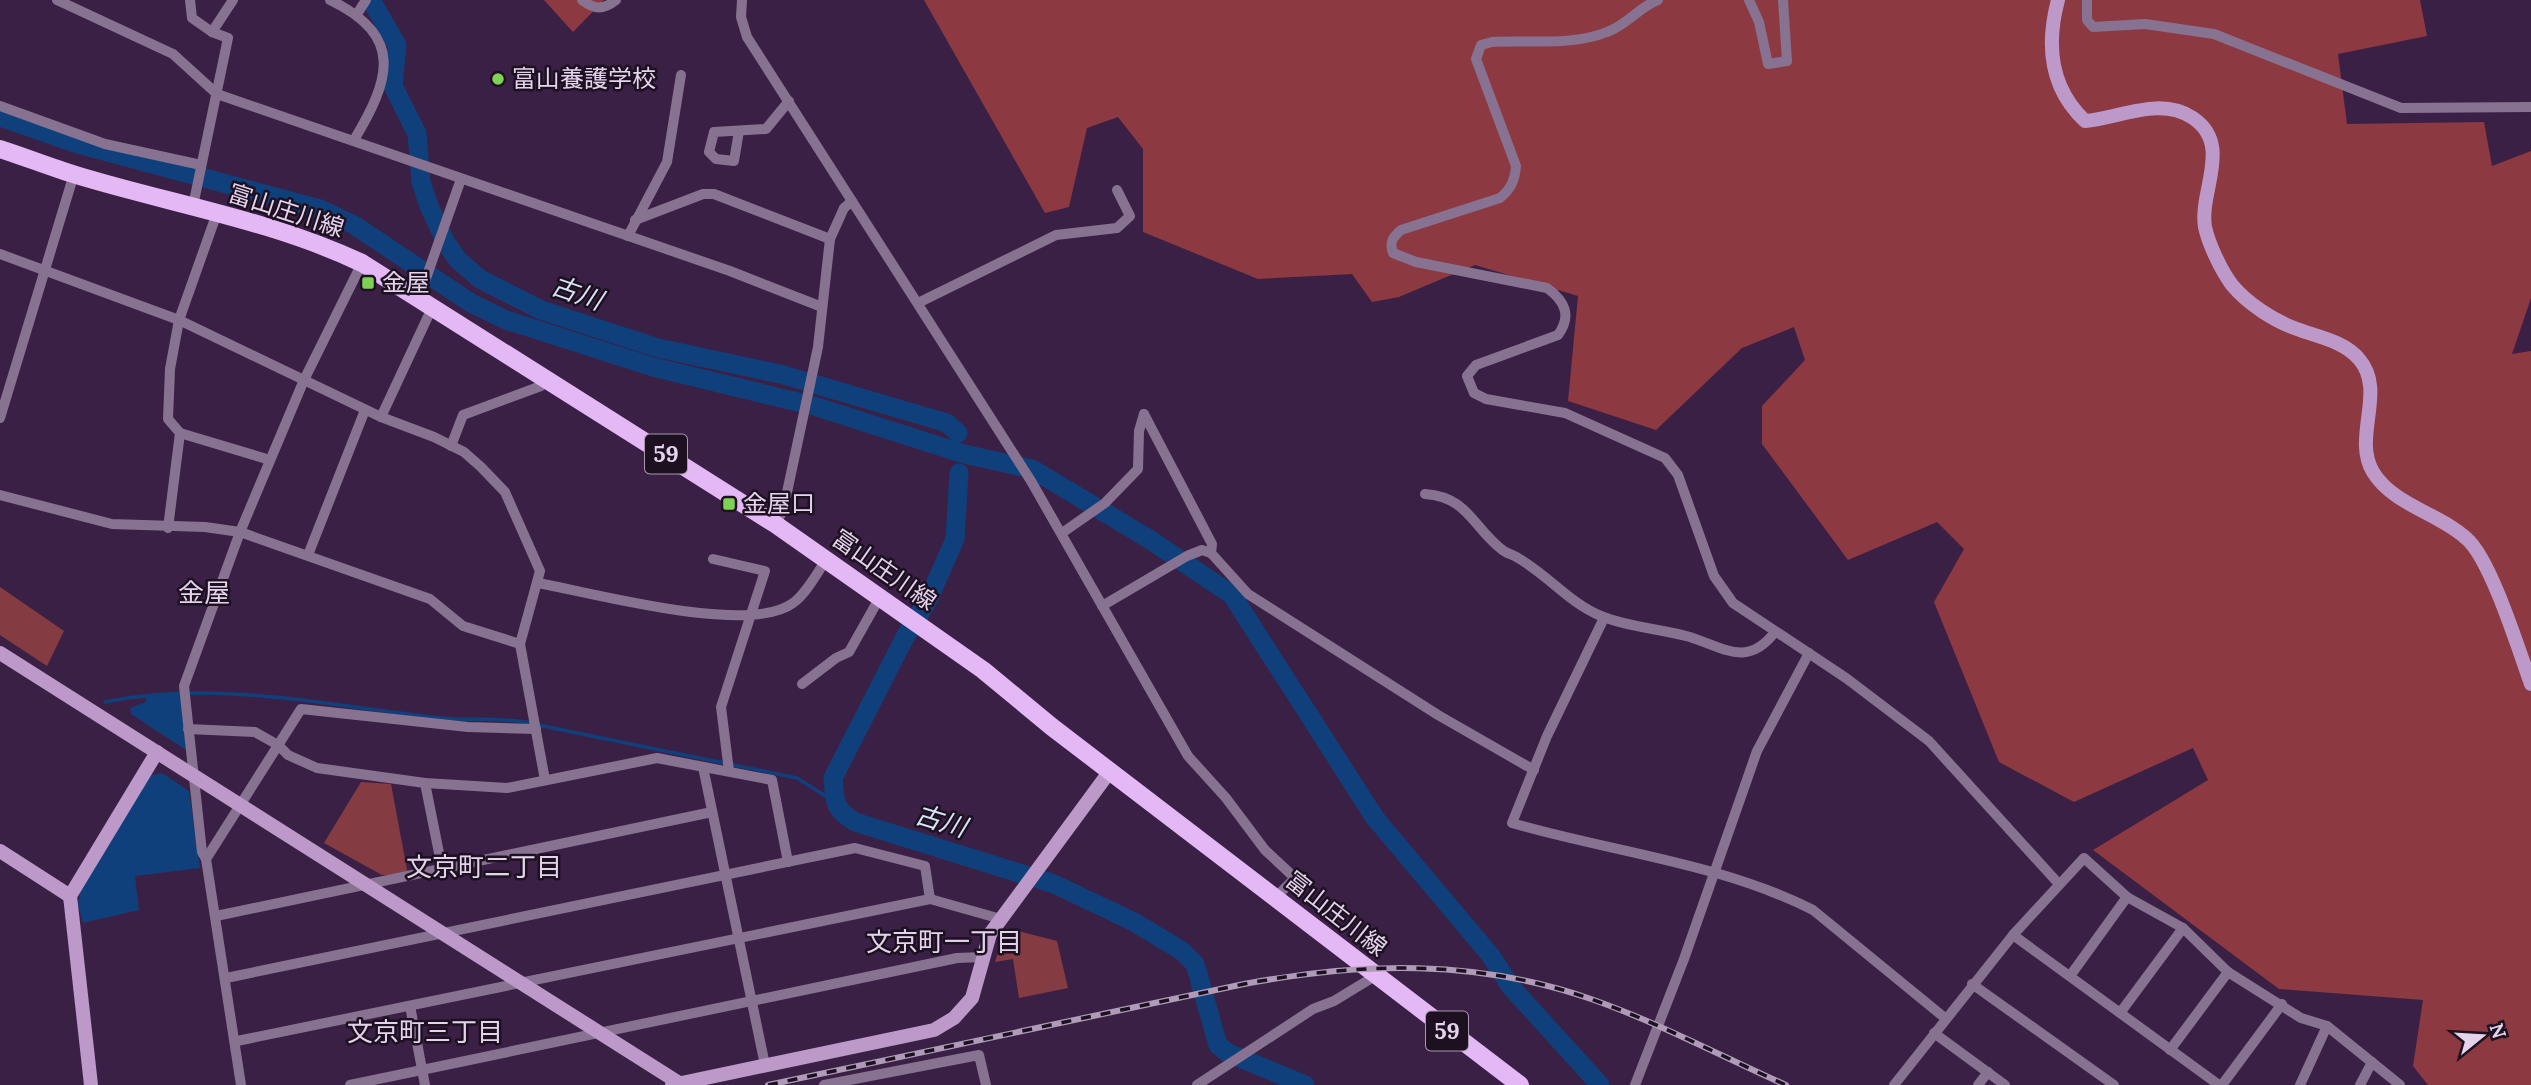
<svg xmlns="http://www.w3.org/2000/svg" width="2531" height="1085" font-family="Lora,'Noto Sans JP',serif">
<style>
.green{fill:#843c42}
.forest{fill:#8d3941}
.water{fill:#0f407c}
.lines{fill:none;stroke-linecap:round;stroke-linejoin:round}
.stream{stroke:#0f407c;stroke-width:3.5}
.river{stroke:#0f407c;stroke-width:19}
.street{stroke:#887291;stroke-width:10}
.secondary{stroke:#bc99c9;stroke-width:14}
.primary{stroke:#e4b7f5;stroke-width:18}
.rail-casing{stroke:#af9bb8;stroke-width:6}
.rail{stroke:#1c1021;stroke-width:3.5;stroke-dasharray:10;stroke-linecap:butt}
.poi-dot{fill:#7ed153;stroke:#1c1021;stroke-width:2.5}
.labels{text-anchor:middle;stroke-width:5;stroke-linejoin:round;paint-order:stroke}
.shield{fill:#1c1021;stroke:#a898ae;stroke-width:2}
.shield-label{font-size:23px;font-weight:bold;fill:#e4d3eb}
.poi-label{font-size:24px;fill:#e4d3eb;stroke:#1c1021;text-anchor:start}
.street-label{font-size:24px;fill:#e4d3eb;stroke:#1c1021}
.water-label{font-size:26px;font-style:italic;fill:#d6e4f6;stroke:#1c1021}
.neighbourhood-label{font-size:26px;fill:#e4d3eb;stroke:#1c1021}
</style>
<rect width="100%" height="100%" fill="#3b2046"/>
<!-- green -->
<g class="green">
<path d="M0 587 64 631 47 666 0 635Z"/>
<path d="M361 782 391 784 408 875H382L324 843Z"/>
<path d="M1006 928 1057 941 1068 988 1019 998 1013 959 995 962Z"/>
</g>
<!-- forest -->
<g class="forest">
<path d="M544 0H604L573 32Z"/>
<path d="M924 0H2420L2427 36 2338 54 2347 124 2484 122 2492 166 2531 151V298L2512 354 2531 351V1085H2428L2413 1066 2423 1000 2279 989 2093 850 2208 780 2193 748 2074 802 1999 762 1934 602 1964 549 1937 522 1848 560 1762 444V406L1805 360 1794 327 1742 348 1656 430 1568 401 1578 296 1475 265 1399 297 1372 302 1352 274 1258 279 1143 232V149L1118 117 1087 128 1069 207 1045 213Z"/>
</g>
<!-- water -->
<g class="water">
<path d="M181 694 186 750 131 714 130 708 146 702 145 696Z"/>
<path d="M162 773 189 791 200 868 135 876 139 910 83 923 78 904 81 884 151 775Z"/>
</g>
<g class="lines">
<!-- stream -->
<g class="stream">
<path d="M105 702C217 679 328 706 440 718 470 721 501 717 531 723"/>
<path d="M538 725 797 778 835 802"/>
</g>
<!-- river -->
<g class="river">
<path d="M371 0 397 45 393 86 417 134 421 182 429 206 446 243 458 260 480 279 541 310 658 348 780 374 947 423 958 433"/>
<path d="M0 117 78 144 320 209 354 225 471 303 506 320 653 367 814 406 964 454 1032 469 1149 539 1232 595 1375 818 1491 956 1511 987 1600 1085"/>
<path d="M959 473 955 539 929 598 904 639 833 778C835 802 833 808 855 822L1054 884 1134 922 1182 951 1195 964 1218 1045 1228 1053 1305 1085"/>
</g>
<!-- street -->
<g class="street">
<path d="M57 0 173 54 217 94 730 271 822 307"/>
<path d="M190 0 192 18 212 32 228 38 193 206"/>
<path d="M330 0C405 36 390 80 354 140"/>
<path d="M582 0C595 10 603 10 616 0"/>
<path d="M742 0 741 17 747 37 1031 481 1188 756 1226 798 1265 850 1295 878 1275 898"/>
<path d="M1658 0C1639 7 1627 25 1607 32 1573 46 1528 40 1492 42L1481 45 1476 59 1516 166C1515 180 1511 189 1500 198L1401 230C1393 237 1389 242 1393 253L1416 262 1547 288C1565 301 1572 316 1558 335L1476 365 1467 376 1474 393 1486 399 1565 413 1665 458 1678 475 1714 576 1733 603 1846 678 1929 741 2058 883"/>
<path d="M1749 0 1759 22 1768 64 1787 61 1783 0"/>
<path d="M2087 0V20L2093 27 2145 24 2214 34 2401 108 2531 107"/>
<path d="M357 14 366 0"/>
<path d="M212 32 233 0"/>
<path d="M0 106 105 144 201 165"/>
<path d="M739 131 734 161 716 159 709 152 714 132 766 129 789 101"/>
<path d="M635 220 703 194H714L830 239"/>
<path d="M628 236 667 162 681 75"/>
<path d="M0 254 179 320 381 417 434 437 464 452 481 467 505 492 540 571 520 644 545 780"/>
<path d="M418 301 461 179"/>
<path d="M918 303 1056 235 1117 228 1130 216 1117 190"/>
<path d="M1144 414 1212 544 1211 553 1248 594 1438 715 1534 770"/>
<path d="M381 417 431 310"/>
<path d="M0 418 74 174"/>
<path d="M180 433 270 460"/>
<path d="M451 446 463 415 541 386 544 381"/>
<path d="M1425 494C1467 497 1472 525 1500 548 1506 554 1512 554 1518 558 1548 575 1569 603 1601 616 1627 627 1662 629 1690 637 1726 649 1748 667 1775 632"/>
<path d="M0 495 112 524 205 527 240 532 430 599 463 626 520 644"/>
<path d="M775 524 783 511 818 347 830 239 844 208 852 201"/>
<path d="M168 528 180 433 168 419 170 369 179 320 217 213"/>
<path d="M1062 533 1105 503 1138 469 1139 431 1144 414"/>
<path d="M308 555 365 410"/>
<path d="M713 559 765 571 721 707 729 771"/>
<path d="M538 583C594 593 749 636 793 603 806 594 817 573 826 560"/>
<path d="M1102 606 1187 556 1202 550 1211 553"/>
<path d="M1604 618 1547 736 1512 823C1612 852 1720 863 1813 910L1945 1018"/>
<path d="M802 684 836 658 849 652 880 597"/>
<path d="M188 729 255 732 278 745 288 755 317 768 425 783 507 788 657 758 772 780 788 862"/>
<path d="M703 767 765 1065"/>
<path d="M425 783 442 868"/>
<path d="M206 859 202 852 184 686 240 532 304 380 362 263"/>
<path d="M216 916 712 812"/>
<path d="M2013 935 2219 1085"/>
<path d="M2070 976 2127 897"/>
<path d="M226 978 855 848 925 866 930 899"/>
<path d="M1972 984 2114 1085"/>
<path d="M410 1006 425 1085"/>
<path d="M2120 1013 2183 928"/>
<path d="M1934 1033 2005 1085"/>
<path d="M237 1041 930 899 1001 919"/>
<path d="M2170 1050 2228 972"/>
<path d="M241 1085 206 859 301 709 468 727 536 729"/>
<path d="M350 1085 957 958 983 957"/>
<path d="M824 1085 979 1055 986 1085"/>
<path d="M1197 1085 1313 1009 1334 1001 1375 976"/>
<path d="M1635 1085 1684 959 1757 751 1809 653"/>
<path d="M1894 1085 2013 935 2084 858 2127 897 2183 928 2228 972 2301 1018 2327 1026 2400 1085"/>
<path d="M1978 1085 1988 1072"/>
<path d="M2222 1085 2282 1004"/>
<path d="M2300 1085 2327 1026"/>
<path d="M2360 1085 2372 1062"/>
</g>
<!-- secondary -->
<g class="secondary">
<path d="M2058 0C2046 45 2050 88 2085 121 2120 118 2160 96 2193 118 2233 145 2199 191 2205 227 2209 245 2221 270 2232 285 2248 304 2274 321 2297 329 2318 337 2344 341 2359 359 2387 391 2352 437 2373 472 2393 505 2439 513 2467 539 2491 560 2519 651 2531 684"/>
<path d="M0 653 679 1083"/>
<path d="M0 851 70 896"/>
<path d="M91 1085 70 896 157 752"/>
<path d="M672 1085 934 1030 954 1018 972 998 990 934 1110 771"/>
</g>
<!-- primary -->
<path class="primary" d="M0 149C25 157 50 167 76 175 171 204 271 220 362 263L775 524 983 670 1052 727 1520 1085"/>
<defs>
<path id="rail" d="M768 1085 1244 984C1361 962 1477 959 1591 999 1657 1022 1721 1056 1786 1085"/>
</defs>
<!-- rail casing -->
<use href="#rail" class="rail-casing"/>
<!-- rail -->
<use href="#rail" class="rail"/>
</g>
<!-- markers -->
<g class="poi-dot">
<circle cx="498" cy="79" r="7"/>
<rect x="361" y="276" width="14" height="14" rx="3.5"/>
<rect x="722" y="497" width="14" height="14" rx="3.5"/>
</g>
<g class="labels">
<!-- shield labels -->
<g class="shield">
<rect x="645" y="434.5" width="42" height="39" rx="5"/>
<rect x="1426" y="1011.5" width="42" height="39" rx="5"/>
</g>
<g class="shield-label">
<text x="666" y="462">59</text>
<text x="1447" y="1039">59</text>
</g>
<!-- poi labels -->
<g class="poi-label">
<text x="512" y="87">富山養護学校</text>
<text x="382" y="291">金屋</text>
<text x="743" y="512">金屋口</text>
</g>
<!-- street labels -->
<g class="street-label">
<text transform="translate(286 211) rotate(18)" y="8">富山庄川線</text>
<text transform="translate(884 570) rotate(35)" y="8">富山庄川線</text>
<text transform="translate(1336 914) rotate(38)" y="8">富山庄川線</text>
</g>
<!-- water labels -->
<g class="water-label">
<text transform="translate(577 293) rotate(19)" y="9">古川</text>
<text transform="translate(941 821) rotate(17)" y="9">古川</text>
</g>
<!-- neighbourhood labels -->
<g class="neighbourhood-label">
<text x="204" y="602">金屋</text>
<text x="484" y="876">文京町二丁目</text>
<text x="944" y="951">文京町一丁目</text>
<text x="425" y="1041">文京町三丁目</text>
</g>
</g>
<!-- north arrow -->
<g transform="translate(2482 1036) rotate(72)" stroke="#1c1021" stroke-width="5" paint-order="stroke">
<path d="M0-5L12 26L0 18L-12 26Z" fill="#e4d3eb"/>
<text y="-10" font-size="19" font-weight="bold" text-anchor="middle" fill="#e4d3eb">N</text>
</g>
</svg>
